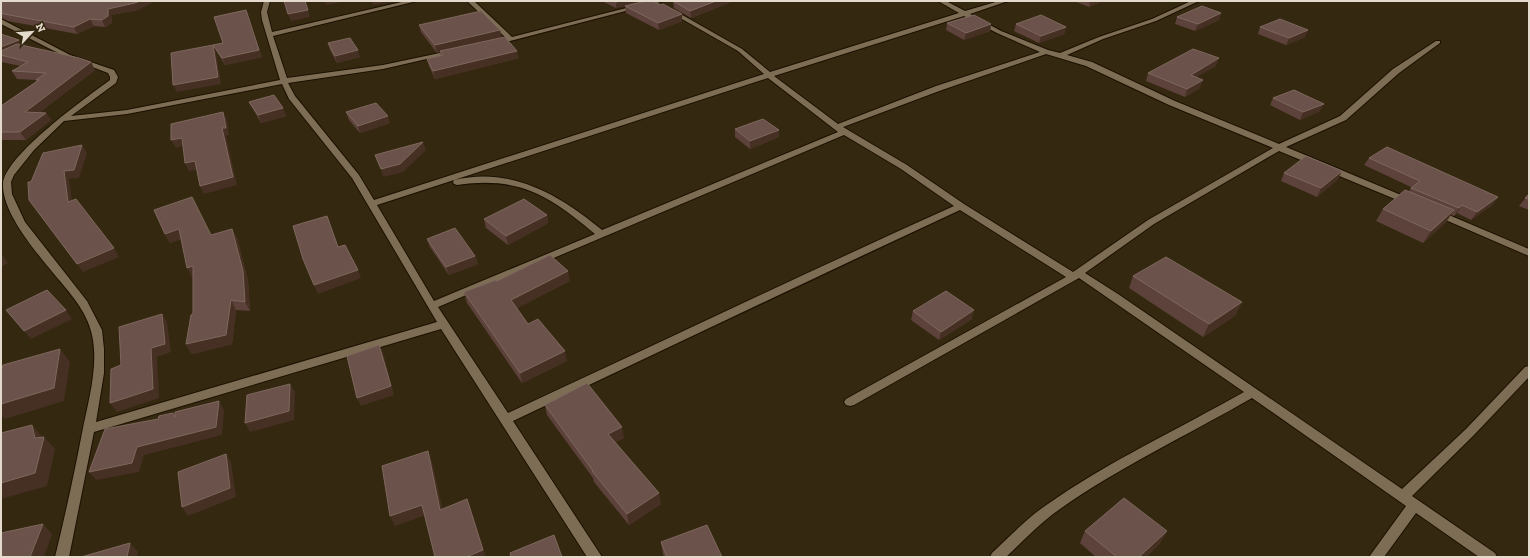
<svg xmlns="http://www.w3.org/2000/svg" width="1530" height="558" font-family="'Zilla Slab',serif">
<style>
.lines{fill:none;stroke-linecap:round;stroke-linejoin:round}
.minor-casing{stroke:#1c1000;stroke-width:2}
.minor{fill:#7d6d54;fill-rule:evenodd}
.wall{fill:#5c423a}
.shaded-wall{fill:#463023}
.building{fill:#6b524a;stroke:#7e685e}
</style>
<rect width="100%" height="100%" fill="#352810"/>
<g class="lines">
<defs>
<g id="minor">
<path d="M264 1H270L267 12 272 32 406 1H417L273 36 287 78 383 65 454 50 457 52 383 69 288 83 295 96 359 175 374 200 764 74 738 51 668 11 667 10 670 8 742 49 770 72 959 13 938 1H946L965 11 999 1H1008L970 14 1001 31 1048 50 1060 53 1099 37 1152 19 1191 1H1199L1156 21 1103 39 1067 55 1092 62 1175 101 1279 144 1340 116 1393 69 1436 41H1440V43L1399 73 1346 120 1286 147 1413 200 1414 202 1413 204H1407L1279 151 1154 224 1085 273 1118 294 1402 489 1466 429 1525 367 1529 366V377L1474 435 1412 496 1495 553 1497 557H1479L1416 513 1384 557H1369L1406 506 1252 398C1186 436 1115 469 1053 514 1036 527 1022 542 1006 557H990L992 553C1009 537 1026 519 1045 506 1107 462 1177 430 1244 392L1079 278 854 405 850 406 846 405 844 402 846 399 1066 277 960 210C811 279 662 351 513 421L602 557H587L441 329 94 432 69 557H55C65 516 74 475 82 433 88 402 99 366 92 335 87 311 69 292 54 274 36 252 2 213 3 184 4 156 87 97 110 80V77L108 73 66 57 1 24V19L70 55 114 70 118 77 116 83 71 116 127 110 280 80 262 20 261 12ZM964 16 997 33 1040 52 936 86 838 124 774 76ZM1046 54 1086 66 1169 105 1273 148 1148 220 1073 272 964 204 907 165 843 127 942 90ZM768 78 838 132 602 230C560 195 511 166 454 180ZM282 84 289 99 352 178 437 322 96 422 104 373V349L102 330 87 301 25 222 12 194 11 182 14 175 34 150 64 121 127 114ZM844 135 901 169 954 206C805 273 657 344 508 413L438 307ZM454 180 453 182 454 184 457 185C519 176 549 195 595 234L434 301 377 205Z"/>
<path d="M467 1H474L512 37 654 1H664L495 45 492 43 493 42 506 38Z"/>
<path d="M1437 210 1529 249V256L1434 215 1432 213 1434 211Z"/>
</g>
</defs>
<!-- minor casing -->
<use href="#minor" class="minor-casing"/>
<!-- minor -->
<use href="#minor" class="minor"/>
</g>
<!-- wall -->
<g class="wall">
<path d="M1 1 138 10 111 15 112 23 105 27 94 26 77 34 8 21 2 18H1Z"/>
<path d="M602 1H642V2L616 8Z"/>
<path d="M673 1H731V2L691 18 674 8Z"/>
<path d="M1074 1H1102L1089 7Z"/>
<path d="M625 6 682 21 659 30 626 13Z"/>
<path d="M1221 13 1219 20 1195 31 1175 24 1177 17Z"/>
<path d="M248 17 262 57 225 65 217 52 213 45 223 43Z"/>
<path d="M947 23 991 24 990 31 964 40 946 30Z"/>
<path d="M1016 24 1066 27 1064 34 1039 43 1014 31Z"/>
<path d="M419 25 502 38 519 58 435 79 429 66 427 59 441 56 440 52 437 53 421 32Z"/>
<path d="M1260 27 1305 37 1286 45 1258 34Z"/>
<path d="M1 34 22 45 95 70 40 112 46 113 51 120 26 140H1V106L37 81V80L17 79 12 71 21 66 1 62Z"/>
<path d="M328 43 360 57 337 63 330 50Z"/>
<path d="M1216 66 1196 77 1200 88 1185 97 1146 81 1148 73Z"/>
<path d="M1273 98 1320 111 1300 120 1270 105Z"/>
<path d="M249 102 286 116 261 123Z"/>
<path d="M346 112 390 123 360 133 349 120Z"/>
<path d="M735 129 779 137 750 149 735 137Z"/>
<path d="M1369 158 1498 197 1492 205 1471 220 1457 213 1454 216 1451 215 1446 222 1423 243 1376 221 1383 209 1409 192 1411 187 1364 165Z"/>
<path d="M1284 173 1338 179 1317 197 1281 181Z"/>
<path d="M1529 194V210L1519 206Z"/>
<path d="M547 215 548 223 508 245 486 228 484 219Z"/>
<path d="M232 229 237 238 248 281 250 311 236 310 232 344 192 354 186 344 193 314V277H192L181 239 170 243 165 234 212 235Z"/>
<path d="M427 239 475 256 478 264 449 275 430 247Z"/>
<path d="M1133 276 1236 315 1203 337 1129 288Z"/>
<path d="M497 281H570L517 308 528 324 567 361 522 383 467 303 464 292Z"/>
<path d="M913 311 972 319 939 340 911 320Z"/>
<path d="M545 405 624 438 615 442 661 504 629 525 594 482 593 478 547 415Z"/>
<path d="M1085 531H1167L1160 543 1146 557H1096L1080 543Z"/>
<path d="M661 542 722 557H664L663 554Z"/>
</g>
<!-- shaded-wall -->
<g class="shaded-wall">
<path d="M140 1H156L138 10 111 15 112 23 105 27 102 20 108 9Z"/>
<path d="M325 1H345L326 5Z"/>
<path d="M372 1H393L373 5Z"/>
<path d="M621 1H642V2L616 8V2Z"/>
<path d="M716 1H731V2L691 18 690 11Z"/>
<path d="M1090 1H1102L1089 7Z"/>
<path d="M246 10 262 57 225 65 222 58Z"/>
<path d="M308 10 310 17 291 21 288 14Z"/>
<path d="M1221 13 1219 20 1195 31 1198 24Z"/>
<path d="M682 14V21L659 30 658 23Z"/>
<path d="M90 19 94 26 77 34 74 27Z"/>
<path d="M991 24 990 31 964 40 966 33Z"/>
<path d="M1066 27 1064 34 1039 43 1041 36Z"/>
<path d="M500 30 502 38 437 53 435 45Z"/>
<path d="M1308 30 1305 37 1286 45 1289 38Z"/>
<path d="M19 40 24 47 1 55V47Z"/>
<path d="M213 45 216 52 221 84 177 92 173 85Z"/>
<path d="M358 50 360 57 337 63 335 56Z"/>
<path d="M517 51 519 58 435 79 433 71Z"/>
<path d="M1219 58 1216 66 1188 82 1191 75Z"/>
<path d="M91 62 95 70 30 120 25 112Z"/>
<path d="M1203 80 1200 88 1185 97 1187 89Z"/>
<path d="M1324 104 1320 111 1300 120 1303 112Z"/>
<path d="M283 108 286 116 261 123 258 115Z"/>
<path d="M223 112 227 120 229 135 226 136 237 185 204 194 200 186Z"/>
<path d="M46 113 51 120 26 140 20 132Z"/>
<path d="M388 116 390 123 360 133 358 126Z"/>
<path d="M779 130V137L750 149V141Z"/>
<path d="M182 138 186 145 176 148 171 140Z"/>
<path d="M423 142 426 150 403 172 383 177 381 169Z"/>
<path d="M82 145 87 153 79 178 69 179 73 210 68 202 64 171Z"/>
<path d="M195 161 199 169 189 171 185 163Z"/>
<path d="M1342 171 1338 179 1317 197 1321 188Z"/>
<path d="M1498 197 1492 205 1471 220 1477 212Z"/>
<path d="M1462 205 1457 213 1454 216 1459 208Z"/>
<path d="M1454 210 1446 222 1423 243 1431 231Z"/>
<path d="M547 215 548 223 508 245 506 236Z"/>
<path d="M179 229 185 238 170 243 165 234Z"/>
<path d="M232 229 237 238 248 281 250 311 245 302Z"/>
<path d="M114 248 119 257 83 272 77 264Z"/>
<path d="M1 255H2L8 263 1 267Z"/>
<path d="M475 256 478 264 449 275 446 267Z"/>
<path d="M193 266 199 275 192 277 187 268Z"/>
<path d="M358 270 361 278 318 294 314 285Z"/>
<path d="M568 271 570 281 513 310 511 300Z"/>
<path d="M231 300 236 310 232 344 192 354 186 344Z"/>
<path d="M1242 302 1236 315 1203 337 1209 324Z"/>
<path d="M66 310 72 319 31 339 24 331Z"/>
<path d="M974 310 972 319 939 340 941 332Z"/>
<path d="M162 314 167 322 171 352 157 357 159 398 117 412 110 403 151 348Z"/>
<path d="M379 345 383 353 394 395 361 406 357 398Z"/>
<path d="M60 349 70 362 64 401 5 419 1 415V404Z"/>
<path d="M565 351 567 361 522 383 520 373Z"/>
<path d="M290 384 295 392 294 420 250 432 245 423Z"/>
<path d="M219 401 224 410 222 435 144 455 139 472 96 480 89 472 137 447Z"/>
<path d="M32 425 43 438 44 437 55 449 47 486 1 499V483L35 438Z"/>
<path d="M622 427 624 438 610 445 608 434Z"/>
<path d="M428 451 432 462 445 520 440 510Z"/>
<path d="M226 454 231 462 236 497 188 516 182 507Z"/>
<path d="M659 493 661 504 629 525 627 514Z"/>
<path d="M467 499 471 509 486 557H466Z"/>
<path d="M422 505 426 515 395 526 390 516Z"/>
<path d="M43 524 52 534 44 557H30Z"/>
<path d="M1167 531 1160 543 1146 557H1139Z"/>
<path d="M130 543 138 552 137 557H127Z"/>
</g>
<!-- building -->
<g class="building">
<path d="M1 1H140L135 3 108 9V16L102 20 90 19 74 27 4 14 1 13Z"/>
<path d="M284 1H305L308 10 288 14Z"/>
<path d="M613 1H621L616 2Z"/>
<path d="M646 1H653L661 5 663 4 682 14 658 23 625 6Z"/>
<path d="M673 1H716L690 11Z"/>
<path d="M1202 6 1221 13 1198 24 1177 17Z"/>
<path d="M246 10 259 50 222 58 213 45 223 43 214 17Z"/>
<path d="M481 11 500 30 435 45 419 25Z"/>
<path d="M974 15 991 24 966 33 947 23Z"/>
<path d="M1041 15 1066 27 1041 36 1016 24Z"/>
<path d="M1280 19 1308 30 1289 38 1260 27Z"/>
<path d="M1 34 19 40 1 47Z"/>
<path d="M505 37 517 51 433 71 427 59 443 55 440 51Z"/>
<path d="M350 38 358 50 335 56 328 43Z"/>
<path d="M17 44 79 58 91 62 25 112 46 113 20 132H1V106L39 80H36L46 73 12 71 28 62 1 55V51Z"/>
<path d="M213 45 218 77 173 85 171 53Z"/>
<path d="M1193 49 1219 58 1191 75 1203 80 1187 89 1148 73Z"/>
<path d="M1294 90 1324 104 1303 112 1273 98Z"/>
<path d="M274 95 283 108 258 115 249 102Z"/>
<path d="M376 103 388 116 358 126 346 112Z"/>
<path d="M223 112 226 128H222L233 177 200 186 195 161 185 163 182 138 171 140V124Z"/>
<path d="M763 119 779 130 750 141 735 129Z"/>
<path d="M423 142 400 164 381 169 375 155Z"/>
<path d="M82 145 74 170 64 171 68 202 76 199 114 248 77 264 29 200 28 182H31L43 153Z"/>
<path d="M1387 147 1498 197 1477 212 1462 205 1459 208 1411 188 1420 181 1369 158Z"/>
<path d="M1306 156 1342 171 1321 188 1284 173Z"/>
<path d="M1405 190 1454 210 1431 231 1383 209Z"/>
<path d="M1529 194V199L1525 198Z"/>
<path d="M192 197 211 235 232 229 243 271 245 302 231 300 226 335 186 344 191 315 193 314V266L187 268 179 229 165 234 154 210Z"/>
<path d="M524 199 547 215 506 236 484 219Z"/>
<path d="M327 216 338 247 345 245 358 270 314 285 303 259 293 226Z"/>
<path d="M455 228 475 256 446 267 427 239Z"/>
<path d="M550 255 568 271 511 300 528 324 538 319 565 351 520 373 464 292 496 280 497 281Z"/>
<path d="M1166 257 1242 302 1209 324 1133 276Z"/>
<path d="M47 290 66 310 24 331 6 310Z"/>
<path d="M946 291 974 310 941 332 913 311Z"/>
<path d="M162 314 165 344 151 348 153 389 110 403 111 369 121 365 119 327Z"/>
<path d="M379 345 391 386 357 398 347 356Z"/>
<path d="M60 349 54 388 1 404V372L3 365Z"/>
<path d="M587 383 622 427 608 434 659 493 627 514 592 471H593L545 405Z"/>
<path d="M290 384 289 411 245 423 247 395Z"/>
<path d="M219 401 216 427 137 447 132 463 89 472 105 429 158 419 159 416 173 413 175 417V412Z"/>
<path d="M32 425 35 438 44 437 35 473 1 483V433Z"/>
<path d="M428 451 440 510 467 499 483 550 466 557H435L422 505 390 516 382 466Z"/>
<path d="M226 454 230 488 182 507 178 472Z"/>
<path d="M1124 498 1167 531 1139 557H1117L1085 531Z"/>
<path d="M43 524 30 557H1V533Z"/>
<path d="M707 525 722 557H667L661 542Z"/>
<path d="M554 535 562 557H511L510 553Z"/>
<path d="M130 543 127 557H81Z"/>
</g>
<!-- border -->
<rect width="1530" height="558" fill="none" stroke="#e4dbcd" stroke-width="4"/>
<!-- north arrow -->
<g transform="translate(32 32) rotate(64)" stroke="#352810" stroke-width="3" paint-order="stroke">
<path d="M0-3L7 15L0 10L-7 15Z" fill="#e4dbcd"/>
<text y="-6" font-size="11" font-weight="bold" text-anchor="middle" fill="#e4dbcd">N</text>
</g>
</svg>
